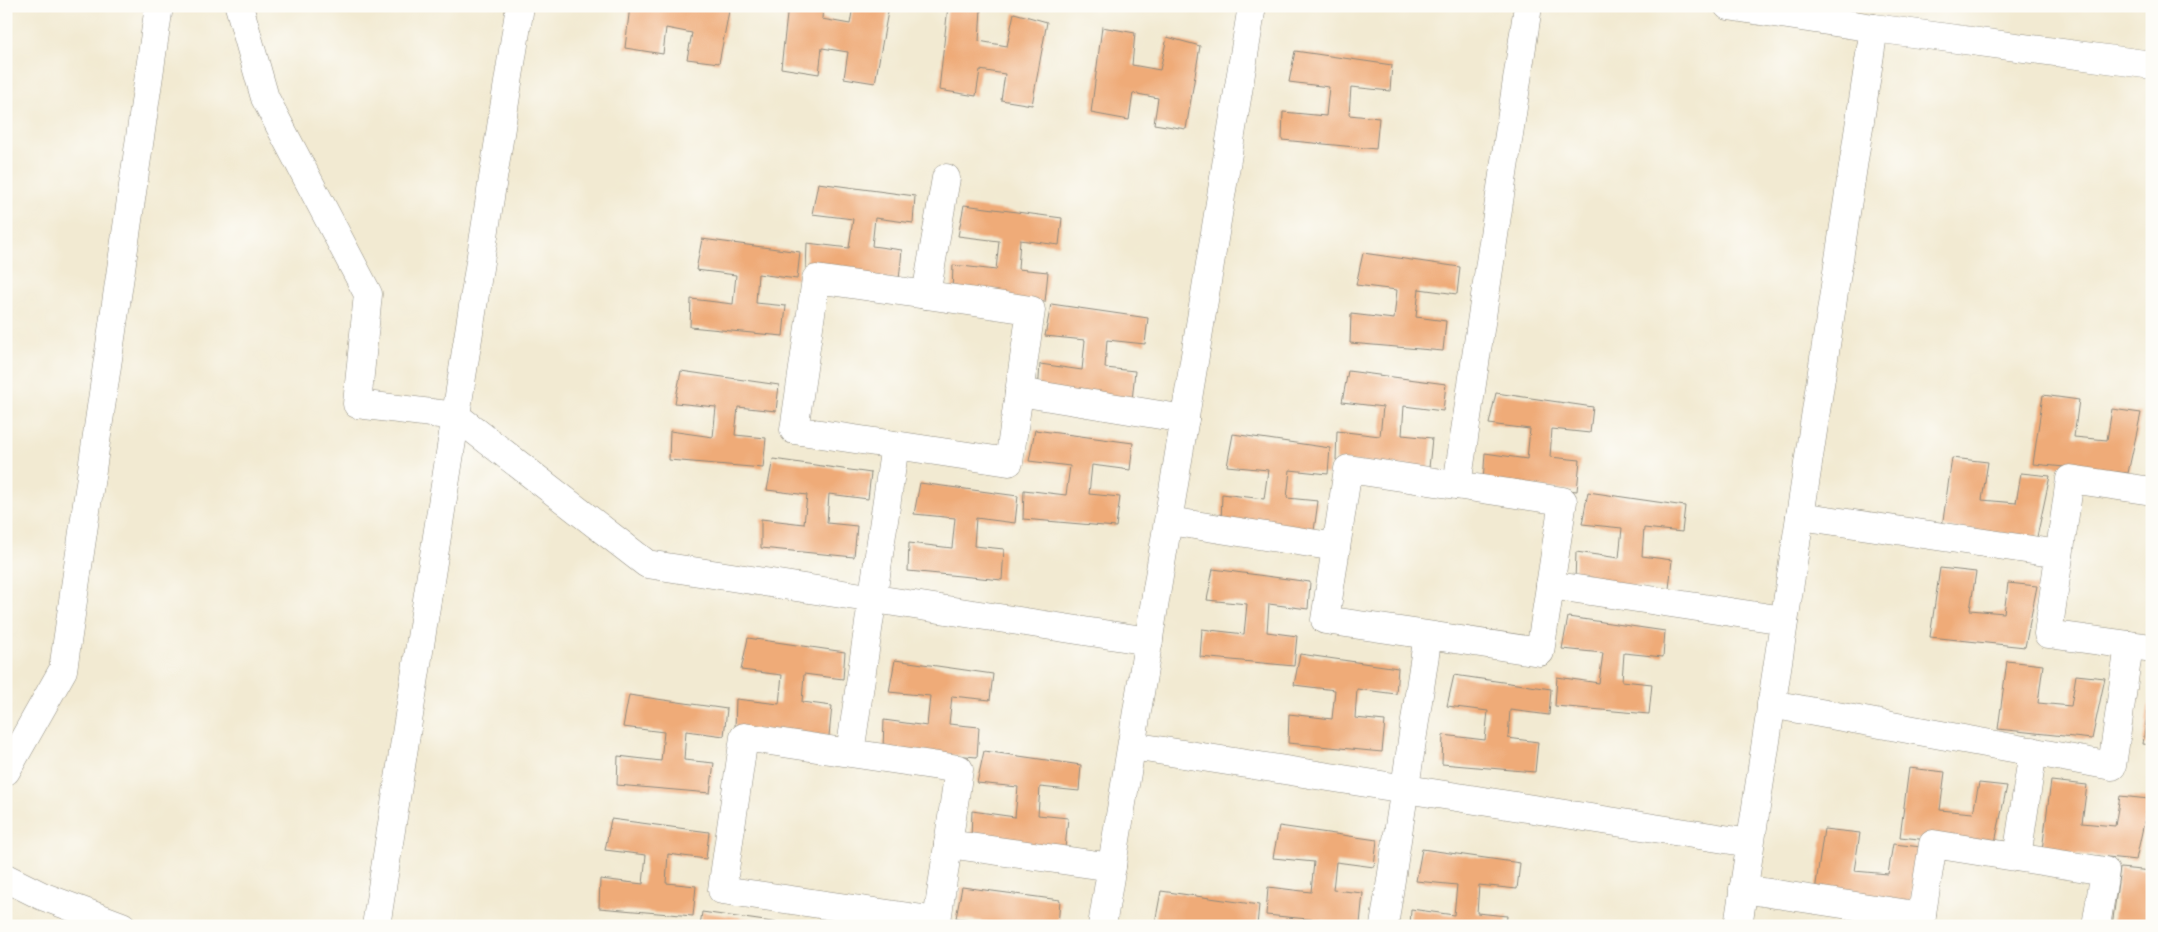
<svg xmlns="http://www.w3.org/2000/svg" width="2158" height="932" font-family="Dekko,sans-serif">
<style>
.building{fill:#efab78}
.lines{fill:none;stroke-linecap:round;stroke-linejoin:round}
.minor-casing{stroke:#8e8a7e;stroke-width:29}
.minor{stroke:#fff;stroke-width:28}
</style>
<rect width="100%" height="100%" fill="#fdfcf7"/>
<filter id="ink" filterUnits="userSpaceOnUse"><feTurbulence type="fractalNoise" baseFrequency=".02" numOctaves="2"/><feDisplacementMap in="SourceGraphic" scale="10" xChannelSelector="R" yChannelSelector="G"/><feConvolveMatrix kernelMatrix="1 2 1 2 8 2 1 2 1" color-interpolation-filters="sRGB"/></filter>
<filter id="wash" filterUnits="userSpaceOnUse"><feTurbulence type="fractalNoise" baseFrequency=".0096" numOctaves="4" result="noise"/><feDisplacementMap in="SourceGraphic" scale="20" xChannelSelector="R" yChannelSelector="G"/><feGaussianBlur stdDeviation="1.12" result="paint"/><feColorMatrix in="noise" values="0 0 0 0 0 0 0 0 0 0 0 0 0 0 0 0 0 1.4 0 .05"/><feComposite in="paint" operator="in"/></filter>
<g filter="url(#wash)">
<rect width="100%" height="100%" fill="#f2ead2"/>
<g id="blocks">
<!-- building -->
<g class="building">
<path d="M630 6H730L719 63 687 59 692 33 666 28 663 54 625 48Z"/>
<path d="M788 6H823L822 19 850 24 853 6H889L875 83 844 78 848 52 822 48 819 74 781 68Z"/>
<path d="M948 6 981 9 979 41 1007 46 1014 13 1047 22 1032 105 1001 100 1005 74 980 70 976 96 939 90Z"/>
<path d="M1102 27 1135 33 1132 65 1160 70 1167 37 1200 46 1186 129 1154 124 1158 98 1133 93 1129 120 1091 113Z"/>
<path d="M1295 51 1392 65 1390 91 1351 87 1349 115 1379 118 1376 149 1282 140 1283 112 1326 116 1329 87 1289 82Z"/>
<path d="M818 183 915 196 913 223 875 218 872 246 902 250 899 280 806 271 807 243 849 248 853 219 812 214Z"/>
<path d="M964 205 1062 218 1059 245 1020 240 1018 269 1048 272 1045 302 952 294 953 265 996 270 999 241 958 236Z"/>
<path d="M702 239 800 252 797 279 758 274 756 303 786 306 783 336 690 327 691 299 733 304 736 275 696 270Z"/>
<path d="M1363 253 1460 267 1457 294 1419 289 1416 317 1446 321 1443 351 1350 343 1351 314 1394 319 1397 290 1356 285Z"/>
<path d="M1051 304 1148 318 1145 344 1107 340 1105 368 1135 371 1132 401 1038 393 1040 364 1082 370 1085 340 1045 336Z"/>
<path d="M681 371 779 385 776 411 738 407 735 435 766 438 763 468 669 460 670 431 713 437 716 407 675 403Z"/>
<path d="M1348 371 1446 384 1443 411 1404 406 1402 435 1432 438 1429 468 1336 460 1337 431 1380 436 1383 407 1342 402Z"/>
<path d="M1496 393 1593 407 1590 433 1552 429 1550 457 1580 460 1577 491 1483 482 1485 453 1527 459 1530 429 1489 424Z"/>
<path d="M2043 395 2079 400 2074 437 2107 440 2112 409 2141 413 2128 473 2033 464Z"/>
<path d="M1035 430 1133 443 1130 470 1092 465 1089 494 1120 497 1116 527 1023 519 1024 490 1066 495 1070 466 1029 461Z"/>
<path d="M1233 434 1330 448 1328 474 1290 470 1287 498 1318 501 1314 531 1221 523 1222 494 1264 499 1268 470 1227 466Z"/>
<path d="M1952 458 1988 462 1982 500 2016 503 2021 473 2050 476 2037 537 1942 527Z"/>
<path d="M773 459 871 473 868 499 829 494 827 523 857 526 854 557 761 548V519L804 524 807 495 767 490Z"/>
<path d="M920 483 1018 496 1015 523 976 518 974 546 1004 549 1002 580 908 571 909 543 952 548 955 518 914 514Z"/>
<path d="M1588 492 1685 506 1682 532 1644 528 1642 556 1672 560 1669 589 1575 581 1576 552 1619 558 1622 528 1582 524Z"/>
<path d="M1940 568 1976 572 1970 610 2004 613 2008 583 2037 586 2025 647 1930 637Z"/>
<path d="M1213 569 1310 582 1308 609 1269 604 1267 632 1297 636 1294 666 1200 657 1202 629 1244 634 1247 604 1207 600Z"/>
<path d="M1568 617 1665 631 1663 657 1624 653 1622 681 1652 684 1649 714 1555 706 1557 677 1599 683 1603 653 1562 649Z"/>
<path d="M748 638 845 652 843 679 804 674 802 702 832 706 829 736 735 728 736 699 779 704 782 675 741 670Z"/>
<path d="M1300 654 1398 668 1396 694 1357 689 1355 718 1385 721 1382 752 1288 743 1289 714 1332 719 1335 690 1294 685Z"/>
<path d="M895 660 993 674 990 700 952 696 949 724 979 727 977 757 883 749 884 720 927 726 930 696 889 692Z"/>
<path d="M2007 661 2043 665 2038 703 2071 706 2076 675 2105 678 2092 739 1998 729Z"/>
<path d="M1454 675 1551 689 1549 715 1510 710 1508 738 1538 742 1535 772 1442 764 1443 735 1485 740 1488 711 1447 706Z"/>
<path d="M2151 688H2152V745L2143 744Z"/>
<path d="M629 695 727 709 724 736 686 731 684 760 714 763 710 793 617 785 618 756 661 761 664 732 623 727Z"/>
<path d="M984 751 1081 765 1079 791 1040 787 1038 815 1068 818 1065 849 971 840 972 811 1015 817 1018 787 977 783Z"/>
<path d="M1909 768 1945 772 1940 810 1973 813 1979 783 2007 786 1994 847 1900 837Z"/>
<path d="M2051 781 2087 785 2082 823 2115 826 2120 796 2149 799 2136 860 2042 850Z"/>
<path d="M611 819 709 832 706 859 668 854 666 883 696 886 693 916 599 908 600 879 643 884 646 855 605 850Z"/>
<path d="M1279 826 1377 840 1374 867 1336 862 1333 890 1363 893 1360 924 1266 915 1268 887 1311 892 1314 862 1273 858Z"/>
<path d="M1824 829 1860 833 1854 871 1888 874 1893 844 1922 847 1909 908 1814 898Z"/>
<path d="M1422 849 1520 863 1517 889 1479 885 1477 913 1507 916 1506 926H1410L1411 909 1454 915 1457 885 1416 881Z"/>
<path d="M2120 868 2152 871V926H2112Z"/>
<path d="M962 887 1060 900 1058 926 1019 923V926H997V923L956 918Z"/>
<path d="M1161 891 1259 905 1257 926H1182L1155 923Z"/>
<path d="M702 912 793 925V926H700Z"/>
</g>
</g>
</g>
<g filter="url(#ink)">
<use href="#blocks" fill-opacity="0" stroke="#8e8a7e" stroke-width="1"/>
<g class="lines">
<defs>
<g id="minor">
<path d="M239 6 265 98 368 294 357 404 456 416 647 564 1149 641"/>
<path d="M1728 6 1874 28 1738 926"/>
<path d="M1874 28 2152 65"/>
<path d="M926 295 946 178"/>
<path d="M1019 392 1185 419"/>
<path d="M1457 485 1528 6"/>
<path d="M2152 491 2070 479 2048 634 2152 648"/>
<path d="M1800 516 2059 554"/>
<path d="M1169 521 1336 547"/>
<path d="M1550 585 1784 620"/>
<path d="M1771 704 2112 766 2129 645"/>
<path d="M1132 746 1750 843"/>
<path d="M850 753 744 737 722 890 937 921 959 769 850 753 895 445 794 430 816 279 1031 310 1009 462 895 445"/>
<path d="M6 771 63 670 159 6"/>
<path d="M948 844 1112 867"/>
<path d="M2017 857 2033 751"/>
<path d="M6 878 42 896 122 926"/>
<path d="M1743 889 1922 916"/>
<path d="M376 926 520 6"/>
<path d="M1102 926 1252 6"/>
<path d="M1384 926 1428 635 1325 620 1348 469 1563 501 1540 652 1428 635"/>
<path d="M1920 926 1933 844 2105 871 2096 926"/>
</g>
</defs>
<!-- minor casing -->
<use href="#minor" class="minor-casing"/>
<!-- minor -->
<use href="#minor" class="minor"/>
</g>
</g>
<!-- margin -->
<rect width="2158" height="932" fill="none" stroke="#fdfcf7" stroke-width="25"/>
</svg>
